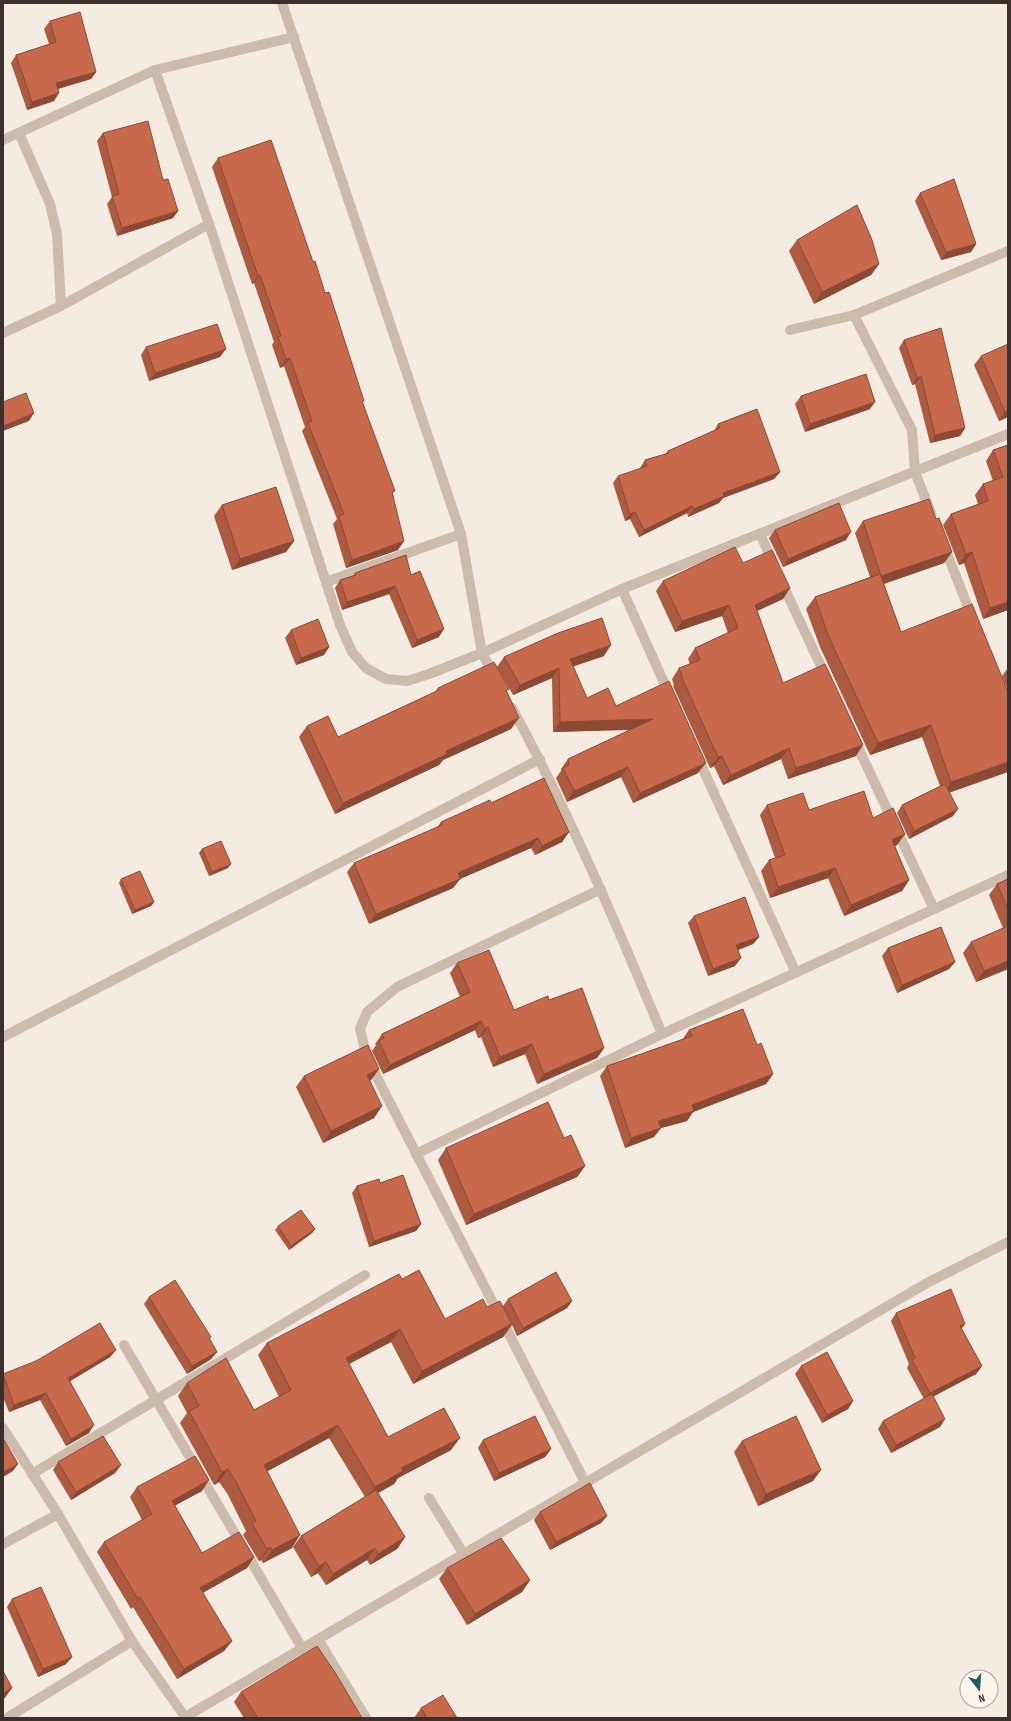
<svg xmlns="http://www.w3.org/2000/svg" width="1011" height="1721" font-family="'Sofia Sans Condensed',sans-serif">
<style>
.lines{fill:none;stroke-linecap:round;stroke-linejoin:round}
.minor{stroke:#cdbbac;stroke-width:10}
.wall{fill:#ac5a40}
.shaded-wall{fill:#8c4a34}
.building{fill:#c8694b;stroke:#8c4a34}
</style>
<rect width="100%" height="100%" fill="#f4ebe1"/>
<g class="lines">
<!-- minor -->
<g class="minor">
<path d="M282 3 461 534 482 653 495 677"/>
<path d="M155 70 209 224 340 625 352 652 366 668 386 679 407 681 429 674 482 653 622 589 1008 434"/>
<path d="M19 133 50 204 57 234 61 306"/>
<path d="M3 140 155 70 294 37"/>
<path d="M854 315 912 430 915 472 931 513"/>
<path d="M790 330 854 315 1008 251"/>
<path d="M3 333 61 306 209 224"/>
<path d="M760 534 773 562"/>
<path d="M944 546 972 617"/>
<path d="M781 581 827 679"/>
<path d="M326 582 461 534"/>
<path d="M622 589 670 696"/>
<path d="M512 708C569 813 616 923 662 1034L1008 875"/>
<path d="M854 739 934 909"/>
<path d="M697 756 796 973"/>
<path d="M3 1037 540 759"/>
<path d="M416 1154 662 1034"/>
<path d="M124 1345 302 1648"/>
<path d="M3 1428 58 1514 132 1641"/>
<path d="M32 1474 365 1275"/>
<path d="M585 1482 367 1058 360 1029 367 1012 397 987 601 889"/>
<path d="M429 1498 463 1553"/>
<path d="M3 1544 58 1514"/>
<path d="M318 1639 366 1718"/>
<path d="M7 1718 132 1641 185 1717 927 1283 1008 1242"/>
</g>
</g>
<!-- wall -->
<g class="wall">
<path d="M50 21 96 72 91 79 58 89 54 101 27 110 11 63 16 55 49 44 44 29Z"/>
<path d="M103 133 163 180 178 211 173 218 117 236 107 204 112 197 97 141Z"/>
<path d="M218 158 313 262 325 293 363 403 393 494 398 550 346 568 333 524 337 519 302 431 305 427 284 366 280 368 272 345 274 342 254 283 252 284 212 167Z"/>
<path d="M920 193 976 244 971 252 941 260 915 201Z"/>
<path d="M797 240 879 264 871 275 814 304 789 251Z"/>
<path d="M904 340 965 428 960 436 930 443 915 384 912 385 899 348Z"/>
<path d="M146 347 220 357 149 381 141 355Z"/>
<path d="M981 356 1008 417 999 421 974 365Z"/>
<path d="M801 396 870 409 805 432 795 404Z"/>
<path d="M718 424 780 472 774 479 723 498 719 503 688 517 687 513 639 537 630 519 625 521 613 483 618 476 640 469V468L645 460 665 454 668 451 714 431Z"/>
<path d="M1008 445V610L983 619 964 563 959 565 943 525 951 514 978 504 975 495 983 484 993 481 986 461 993 450Z"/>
<path d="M222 505 294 541 286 552 232 570 214 516Z"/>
<path d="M936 519 952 552 944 563 884 584 901 632 1008 692 950 792 953 816 909 839 897 813 902 805 940 786 922 737 870 755 820 647 806 609 815 597 870 577 855 533 863 521Z"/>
<path d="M775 530 846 540 783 567 769 538Z"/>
<path d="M743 563 790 588 783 599 757 611 783 683 856 756 788 779 781 759 723 785 714 766 710 768 673 686 674 685 672 679 679 668 690 664 688 659 695 648 728 633 722 616 675 632 656 591 663 581Z"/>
<path d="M355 573 411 575 439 637 412 648 389 594 342 610 335 588 340 580 353 576Z"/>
<path d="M291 630 329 647 324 655 296 665 285 638Z"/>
<path d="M604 656 573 666 587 698 616 706 698 773 633 803 621 777 567 802 556 778 561 771V769L568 759 630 730 553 732 552 678 513 695 497 667 504 657Z"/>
<path d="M1008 668V690L1002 676Z"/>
<path d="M438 688 507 692 511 729 443 760 439 765 335 814 299 737 307 726 338 737 435 692Z"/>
<path d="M491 803 569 832 562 842 535 855 531 848 460 879 453 888 369 924 347 872 354 863 437 828 441 822Z"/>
<path d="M767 805 873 818 905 834 897 845 895 846 909 880 902 891 844 916 828 878 770 898 761 871 769 860 775 858 760 815Z"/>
<path d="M202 849 228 868 209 876 199 853Z"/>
<path d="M121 879 154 902 151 906 132 914 119 883Z"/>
<path d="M1008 879V969L976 982 963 953 971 942 1003 928 989 895 997 884Z"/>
<path d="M694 916 759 937 753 944 738 950 735 966 708 976 688 923Z"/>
<path d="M888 948 955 962 949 969 897 993 882 956Z"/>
<path d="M457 963 514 1010 549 1000 604 1048 597 1058 537 1084 525 1054 493 1067 481 1037 478 1038 475 1030 383 1074 372 1051 376 1045 375 1044 382 1034 460 997 450 973Z"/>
<path d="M689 1030 757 1045 773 1074 766 1084 693 1112 687 1121 661 1128 654 1137 625 1148 600 1076 607 1066 682 1040Z"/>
<path d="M379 1069 371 1080 370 1081 382 1106 374 1118 323 1143 296 1087 304 1076Z"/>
<path d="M564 1138 585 1166 577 1177 466 1225 438 1160 446 1148Z"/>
<path d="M380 1183 421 1224 416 1231 369 1247 352 1193 357 1186Z"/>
<path d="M278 1226 315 1229 312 1233 289 1250 275 1230Z"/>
<path d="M402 1279 445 1319 487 1307 503 1306 508 1299 572 1301 567 1308 517 1336 512 1325 503 1337 413 1384 391 1342 349 1364 388 1437 451 1450 398 1478 394 1484 378 1493 405 1537 397 1549 370 1565 367 1560 326 1585 318 1573 311 1577 293 1547 301 1536 365 1497 329 1438 267 1471 292 1548 263 1563 261 1560 259 1561 243 1535 246 1531 227 1493 219 1482 214 1485 180 1423 187 1413 178 1396 187 1383 254 1410 279 1397 258 1355 267 1343Z"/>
<path d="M149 1297 210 1339 217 1352 211 1359 187 1374 144 1304Z"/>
<path d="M896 1313 962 1329 982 1366 976 1374 933 1396 940 1427 891 1453 878 1429 883 1421 924 1399 907 1368 909 1364 891 1321Z"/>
<path d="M116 1350 110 1357 70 1381 89 1433 66 1446 40 1400 9 1412 3 1397V1374Z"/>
<path d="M801 1366 853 1401 848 1409 822 1423 795 1374Z"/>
<path d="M483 1440 551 1449 545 1457 494 1481 478 1448Z"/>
<path d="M742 1441 813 1481 758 1506 734 1452Z"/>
<path d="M58 1462 121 1465 115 1473 71 1500 53 1470Z"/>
<path d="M137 1487 202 1491 175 1505 202 1553 254 1557 247 1568 202 1593 232 1641 224 1651 177 1679 133 1607 131 1609 97 1552 104 1542 142 1520 130 1497Z"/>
<path d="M540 1512 607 1516 601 1523 550 1550 534 1520Z"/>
<path d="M447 1568 530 1580 522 1592 467 1625 439 1579Z"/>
<path d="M12 1599 72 1657 66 1664 38 1677 7 1607Z"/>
<path d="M241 1692 362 1718H244L234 1702Z"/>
<path d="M421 1708 457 1718H414Z"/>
</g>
<!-- shaded-wall -->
<g class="shaded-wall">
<path d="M96 72 91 79 50 91 56 83Z"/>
<path d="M59 93 54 101 27 110 32 102Z"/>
<path d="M178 211 173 218 117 236 122 228Z"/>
<path d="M976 244 971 252 941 260 946 252Z"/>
<path d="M879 264 871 275 814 304 822 292Z"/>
<path d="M260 275 254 283 252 284 258 276Z"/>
<path d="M226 349 220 357 149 381 155 373Z"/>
<path d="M290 358 284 366 280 368 286 359Z"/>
<path d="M921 376 915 384 912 385 917 378Z"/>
<path d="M875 402 870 409 805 432 810 424Z"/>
<path d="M1008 411V417L999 421 1005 412Z"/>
<path d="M34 413 29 421 3 431V426Z"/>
<path d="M965 428 960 436 930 443 935 435Z"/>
<path d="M780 472 774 479 723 498 719 503 688 517 694 509 723 493Z"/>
<path d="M692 506 687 513 639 537 644 530Z"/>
<path d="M635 512 630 519 625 521 630 514Z"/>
<path d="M851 532 846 540 783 567 788 559Z"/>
<path d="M294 541 286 552 232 570 240 559Z"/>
<path d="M404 541 398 550 346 568 352 560Z"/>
<path d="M952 552 944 563 874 587 881 576Z"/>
<path d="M972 552 964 563 959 565 966 554Z"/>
<path d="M395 586 389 594 342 610 347 602Z"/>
<path d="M790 588 783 599 748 615 755 605Z"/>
<path d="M1008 602V610L983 619 990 608Z"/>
<path d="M729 605 722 616 675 632 682 621Z"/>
<path d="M444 629 439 637 412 648 417 640Z"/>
<path d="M611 645 604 656 563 670 570 659Z"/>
<path d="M329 647 324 655 296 665 301 658Z"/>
<path d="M559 668 552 678 513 695 520 685Z"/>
<path d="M519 718 511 729 443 760 439 765 335 814 343 803 446 751Z"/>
<path d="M653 719 646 729 553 732 560 722Z"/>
<path d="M931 725 922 737 870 755 878 743Z"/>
<path d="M863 745 856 756 788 779 796 768Z"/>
<path d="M789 748 781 759 723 785 731 775Z"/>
<path d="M722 756 714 766 710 768 718 757Z"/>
<path d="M1008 762V772L943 795 951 782Z"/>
<path d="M706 763 698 773 633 803 640 793Z"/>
<path d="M628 767 621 777 567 802 574 791Z"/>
<path d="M958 809 953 816 909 839 914 831Z"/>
<path d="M569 832 562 842 535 855 542 846Z"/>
<path d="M905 834 897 845 885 851 892 840Z"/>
<path d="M538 838 531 848 460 879 453 888 369 924 376 914 458 873Z"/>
<path d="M231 864 228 868 209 876 212 872Z"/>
<path d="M835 868 828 878 770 898 778 887Z"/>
<path d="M909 880 902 891 844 916 851 905Z"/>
<path d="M154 902 151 906 132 914 135 910Z"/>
<path d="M759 937 753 944 730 953 736 945Z"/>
<path d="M741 958 735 966 708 976 713 969Z"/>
<path d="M1008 961V969L976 982 984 971Z"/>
<path d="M955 962 949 969 897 993 902 985Z"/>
<path d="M481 1021 475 1030 383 1074 390 1065Z"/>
<path d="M488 1027 481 1037 478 1038 485 1029Z"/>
<path d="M532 1044 525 1054 493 1067 500 1057Z"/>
<path d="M604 1048 597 1058 537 1084 544 1074Z"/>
<path d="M379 1069 371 1080 359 1086 367 1075Z"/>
<path d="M773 1074 766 1084 693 1112 687 1121 661 1128 654 1137 625 1148 631 1138 658 1121 692 1105Z"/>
<path d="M382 1106 374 1118 323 1143 331 1131Z"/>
<path d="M585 1166 577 1177 466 1225 474 1214Z"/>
<path d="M421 1224 416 1231 369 1247 374 1241Z"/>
<path d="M315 1229 312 1233 289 1250 291 1246Z"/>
<path d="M572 1301 567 1308 517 1336 523 1328Z"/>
<path d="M512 1324 503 1337 413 1384 422 1371Z"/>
<path d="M965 1324 960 1331V1326Z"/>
<path d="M400 1329 391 1342 337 1370 346 1358Z"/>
<path d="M116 1350 110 1357 62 1386 68 1378Z"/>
<path d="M217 1352 211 1359 187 1374 192 1366Z"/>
<path d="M982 1366 976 1374 925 1401 930 1393Z"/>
<path d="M46 1393 40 1400 9 1412 14 1405Z"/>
<path d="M853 1401 848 1409 822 1423 827 1415Z"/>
<path d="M945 1419 940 1427 891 1453 896 1445Z"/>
<path d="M94 1425 89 1433 66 1446 71 1439Z"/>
<path d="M338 1425 329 1438 255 1478 264 1465Z"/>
<path d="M460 1438 451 1450 398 1478 394 1484 366 1500 375 1487 401 1468Z"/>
<path d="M551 1449 545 1457 494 1481 499 1473Z"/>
<path d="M18 1464 13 1471 3 1477V1472Z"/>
<path d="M121 1465 115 1473 71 1500 76 1492Z"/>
<path d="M228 1469 219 1482 214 1485 222 1472Z"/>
<path d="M821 1470 813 1481 758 1506 766 1494Z"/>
<path d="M209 1480 202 1491 165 1511 172 1501Z"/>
<path d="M607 1516 601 1523 550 1550 556 1542Z"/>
<path d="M300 1535 292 1548 263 1563 272 1550Z"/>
<path d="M405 1537 397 1549 370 1565 378 1554Z"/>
<path d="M270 1547 261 1560 259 1561 267 1549Z"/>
<path d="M375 1548 367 1560 326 1585 333 1574Z"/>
<path d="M254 1557 247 1568 192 1599 200 1588Z"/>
<path d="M326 1562 318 1573 311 1577 319 1566Z"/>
<path d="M530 1580 522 1592 467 1625 475 1614Z"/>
<path d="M140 1597 133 1607 131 1609 138 1599Z"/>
<path d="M232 1641 224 1651 177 1679 184 1669Z"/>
<path d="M72 1657 66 1664 38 1677 43 1669Z"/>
<path d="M12 1688 4 1699 3 1700V1693Z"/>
</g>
<!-- building -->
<g class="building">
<path d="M80 12 96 72 56 83 59 93 32 102 16 55 56 42 50 21Z"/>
<path d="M148 121 163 180 168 179 178 211 122 228 112 196 119 194 103 133Z"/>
<path d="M271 140 313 262 315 261 325 293 329 292 364 401H362L395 491 392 492 404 541 352 560 339 516 344 514 308 423 312 421 290 358 286 359 278 337 281 336 260 275 258 276 218 158Z"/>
<path d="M954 179 976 244 946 252 920 193Z"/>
<path d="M857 205 872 240 879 264 822 292 797 240Z"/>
<path d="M217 324 226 349 155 373 146 347Z"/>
<path d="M941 328 965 428 935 435 921 376 917 378 904 340Z"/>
<path d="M1008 344V411L1005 412 981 356Z"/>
<path d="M866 374 875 402 810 424 801 396Z"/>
<path d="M26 393 34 413 3 426V402Z"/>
<path d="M757 409 780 472 723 493 724 496 694 509 692 506 644 530 635 512 630 514 618 476 647 466 645 460 669 453 668 451 720 428 718 424Z"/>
<path d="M1008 445V602L990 608 972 552 966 554 951 514 988 501 983 484 1003 477 993 450Z"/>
<path d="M276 487 294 541 240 559 222 505Z"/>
<path d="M929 499 936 519 939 518 952 552 881 576 863 521Z"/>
<path d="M839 503 851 532 788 559 775 530Z"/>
<path d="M735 547 743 563 772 550 790 588 755 605 783 683 825 664 863 745 796 768 789 748 731 775 722 756 718 757 681 676 682 675 679 668 700 660 695 648 738 628 729 605 682 621 663 581Z"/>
<path d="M406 555 411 575 420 571 444 629 417 640 395 586 347 602 340 580 356 575 355 573Z"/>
<path d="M880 574 901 632 972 604 1008 692V762L951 782 931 725 878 743 828 635 815 597Z"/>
<path d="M602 618 611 645 570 659 587 698 608 688 616 706 669 681 706 763 640 793 628 767 574 791 563 768 569 765 568 759 653 719 560 722 559 668 520 685 504 657 558 633Z"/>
<path d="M318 619 329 647 301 658 291 630Z"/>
<path d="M494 662 509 689 506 690 519 718 446 751 447 754 343 803 307 726 328 716 338 737 439 690 438 688Z"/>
<path d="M544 778 569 832 542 846 538 838 458 873 460 879 376 914 354 863 442 825 441 822 490 800 491 803Z"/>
<path d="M945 784 958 809 914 831 902 805Z"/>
<path d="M864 791 873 818 893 808 905 834 892 840 909 880 851 905 835 868 778 887 769 860 785 855 767 805 803 793 809 810Z"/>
<path d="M221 841 231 864 212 872 202 849Z"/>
<path d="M140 871 154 902 135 910 121 879Z"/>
<path d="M1008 879V909L997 884Z"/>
<path d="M745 897 759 937 736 945 741 958 713 969 694 916Z"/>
<path d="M1008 926V961L984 971 971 942Z"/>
<path d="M941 927 955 962 902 985 888 948Z"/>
<path d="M489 950 514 1010 548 996 549 1000 582 988 604 1048 544 1074 532 1044 500 1057 488 1027 485 1029 481 1021 390 1065 379 1041 384 1038 382 1034 470 992 457 963Z"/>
<path d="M743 1009 757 1045 761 1043 773 1074 692 1105 694 1111 658 1121 661 1128 631 1138 607 1066 692 1036 689 1030Z"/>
<path d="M368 1045 379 1069 367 1075 382 1106 331 1131 304 1076Z"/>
<path d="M548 1102 564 1138 571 1135 585 1166 474 1214 446 1148Z"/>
<path d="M403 1175 421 1224 374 1241 357 1186 379 1179 380 1183Z"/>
<path d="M301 1210 315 1229 291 1246 278 1226Z"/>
<path d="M419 1270 445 1319 483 1299 487 1307 500 1301 512 1324 422 1371 400 1329 346 1358 388 1437 444 1408 460 1438 401 1468 403 1471 375 1487 338 1425 264 1465 300 1535 272 1550 270 1547 267 1549 252 1523 256 1521 235 1480 228 1469 222 1472 189 1411 199 1406 187 1383 226 1358 254 1410 291 1390 267 1343 399 1274 402 1279Z"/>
<path d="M556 1272 572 1301 523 1328 508 1299Z"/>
<path d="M175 1280 211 1337 209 1338 217 1352 192 1366 149 1297Z"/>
<path d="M951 1289 965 1324 960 1326 982 1366 930 1393 912 1360 915 1358 896 1313Z"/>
<path d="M100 1323 116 1350 68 1378 94 1425 71 1439 46 1393 14 1405 3 1374 36 1361Z"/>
<path d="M827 1352 853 1401 827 1415 801 1366Z"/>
<path d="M932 1394 945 1419 896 1445 883 1421Z"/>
<path d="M535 1416 551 1449 499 1473 483 1440Z"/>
<path d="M796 1416 821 1470 766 1494 742 1441Z"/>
<path d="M103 1436 121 1465 76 1492 58 1462Z"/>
<path d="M3 1438 18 1464 3 1472Z"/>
<path d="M195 1456 209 1480 172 1501 202 1553 239 1532 254 1557 200 1588 232 1641 184 1669 140 1597 138 1599 104 1542 152 1514 137 1487Z"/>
<path d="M590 1483 607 1516 556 1542 540 1512Z"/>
<path d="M376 1490 405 1537 378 1554 375 1548 333 1574 326 1562 319 1566 301 1536Z"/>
<path d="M501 1538 530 1580 475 1614 447 1568Z"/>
<path d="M41 1587 72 1657 43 1669 12 1599Z"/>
<path d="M317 1646 336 1674 362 1718H258L241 1692Z"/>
<path d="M3 1671 12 1688 3 1693Z"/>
<path d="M443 1695 457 1718H427L421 1708Z"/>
</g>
<!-- border -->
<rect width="1011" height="1721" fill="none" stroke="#3b302b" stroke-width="8"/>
<!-- north arrow -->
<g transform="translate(979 1689) rotate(163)"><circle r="19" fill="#fbf5ee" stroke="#aea6a0"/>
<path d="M0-3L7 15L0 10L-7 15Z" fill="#1f5a5e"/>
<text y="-6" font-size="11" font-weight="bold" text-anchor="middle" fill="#3b302b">N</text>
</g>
</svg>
